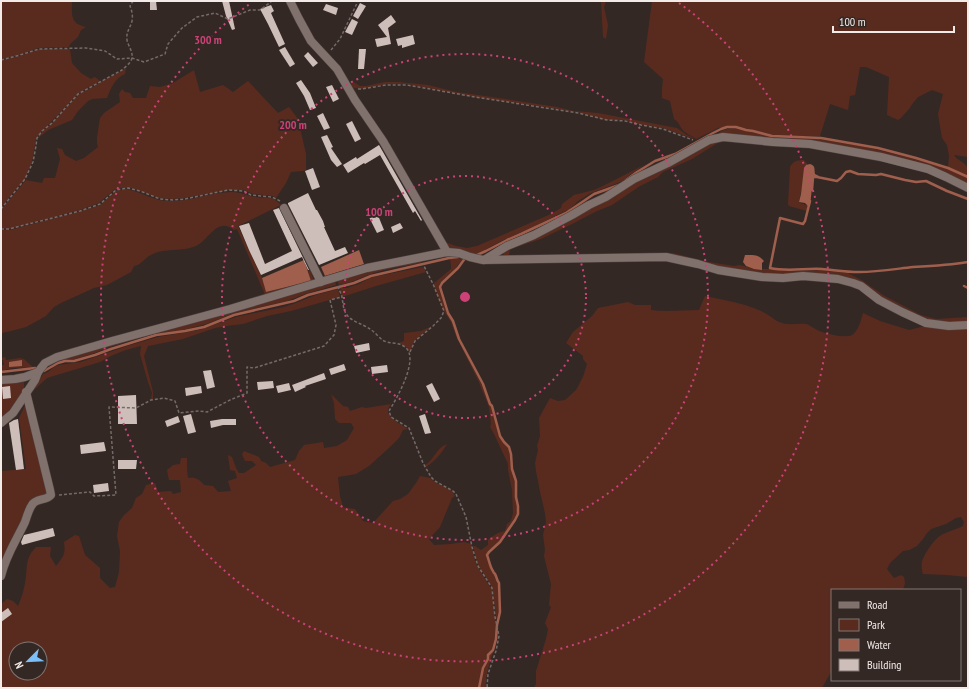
<svg xmlns="http://www.w3.org/2000/svg" width="969" height="689" font-family="'PT Sans Narrow',sans-serif">
<style>
.green{fill:#592b1f;fill-rule:evenodd}
.water{fill:#a05f4d}
.lines{fill:none;stroke-linecap:round;stroke-linejoin:round}
.stream{stroke:#a05f4d;stroke-width:2.5}
.building{fill:#cebeba}
.minor-casing{stroke:#504542;stroke-width:9}
.path{stroke:#746a67;stroke-width:1.5;stroke-dasharray:3 2;stroke-linecap:butt}
.minor{stroke:#80716d;stroke-width:8}
.ring{fill:none;stroke:#cc4277;stroke-width:2;stroke-dasharray:2 4}
.centre{fill:#cc4277;stroke:#342825;stroke-width:2}
.ring-label{font-size:12px;text-anchor:middle;font-weight:bold;fill:#cc4277;stroke:#342825;stroke-width:4;stroke-linejoin:round;paint-order:stroke}
</style>
<rect width="100%" height="100%" fill="#342825"/>
<!-- green -->
<g class="green">
<path d="M1 1H72C72 9 70 22 80 25 82 26 84 27 86 27L81 30 78 37 70 44 69 47 38 48 20 55 1 59Z"/>
<path d="M601 1H606L604 7 608 25 606 39 603 37Z"/>
<path d="M652 1H968V157L954 155C957 161 964 161 967 167H968V176L948 167 949 156 947 145 942 138 938 114 943 94 932 90 918 97 913 103 909 109 901 118 898 120 887 115 889 77 866 67H860L855 95 850 96 848 110 830 104 820 136H776L759 131 745 129 737 126H730L718 128 696 139C692 135 685 134 682 129 679 125 679 122 674 119L670 101 662 98V89L663 79 644 62Z"/>
<path d="M39 49H70L72 63 81 73 91 79 95 77 100 81 94 85 87 88 78 94 51 122 42 131 36 139 32 162 25 179 11 195 1 208V60L20 56Z"/>
<path d="M126 68 125 74C115 78 111 88 107 98L92 99 88 101 78 111 72 120 48 130 37 139 43 131 52 123 79 94 95 86 100 82 120 72Z"/>
<path d="M194 70 200 92 223 85 233 92 248 81 278 113 289 107 298 119 306 154V170L303 171 291 172 286 183 276 198 273 196 253 194 244 190H228L184 198 172 199 159 198 132 188H121L114 190 99 203 80 210 28 224 9 229 1 228V210L26 180 42 183 44 178H55L60 159 57 148 62 149 65 155 76 161 84 158 98 147 97 143V138L100 118 104 113 120 102 119 94 122 89 125 92 130 93 133 98H146L150 86 160 87 173 83Z"/>
<path d="M352 81 360 86H366L385 82H398L428 85 456 92 478 95 557 107 574 111 598 113 677 128 687 135 692 137 694 139 663 128 641 125 625 120H606L578 112 558 109 475 97 407 84H386L362 89 354 88 351 86Z"/>
<path d="M736 128 742 130 757 133 774 137 818 139 866 147 907 157 948 168 968 178V187L902 161 723 135 719 132 727 129Z"/>
<path d="M716 140 805 145 798 147 761 145 723 141 716 144 692 159 663 172 658 177 640 186 612 205 597 211 574 223 541 239 510 249 509 256H504L503 253 504 250Z"/>
<path d="M801 160H804L808 165 806 166 799 202C802 204 805 204 808 206L807 211 789 206 788 204 790 167C793 162 795 161 801 160Z"/>
<path d="M646 164 631 174 623 181 591 193 578 201 569 210 563 212 529 229 501 241 480 253 474 254 451 249 445 242 456 246 467 248 477 246 551 214 561 208 562 204 574 195 594 190 603 186Z"/>
<path d="M128 189C142 193 155 201 169 201 190 202 211 192 232 192 241 192 248 196 256 197 269 199 271 195 281 205L238 226 262 278 266 292 311 281 308 271 310 270 314 281 266 297 237 229 234 230C217 216 209 240 196 246 184 251 170 249 158 252 155 253 152 254 149 256 144 259 141 265 134 266L131 272 107 285 94 288 61 303 54 307 46 316 26 327 7 332 1 333V230H10L81 211 100 205 116 191Z"/>
<path d="M673 253 709 262 734 266 740 265 754 269H769L796 271 822 270 848 273 863 281 883 295 921 315 936 319 968 317V323L949 325 928 320 878 295 865 286 783 275 741 271 656 254Z"/>
<path d="M458 258 463 259 453 271 440 283V287L443 300 447 313 452 321 459 339 471 364 482 385 490 404 492 406 500 437 508 447 510 454 512 469 515 481 516 497 518 506 517 514 514 519 500 542 488 551 487 555 489 563 491 566V569L495 573V577L499 583V618L497 623 492 587 478 565 473 546H475L481 550 488 545V540L490 538 498 533 505 531 507 524 511 521 513 513 512 490 508 470V464L494 434 490 427 491 424 489 407 478 380 456 336 451 322 444 311 433 284 451 269V266L450 259Z"/>
<path d="M420 259 421 263C405 266 390 268 374 273 362 277 351 283 339 285L337 279Z"/>
<path d="M423 267 426 272 376 286 342 297 340 288H347L359 284 370 278 378 276Z"/>
<path d="M335 280 336 285 305 294 287 301 232 314 206 324 180 331 159 333 140 338 107 348 95 353 75 359 57 361 48 366 46 369 44 368 54 361Z"/>
<path d="M338 289 340 297 291 311 267 316 243 324 226 326 215 328 183 339 148 346 144 356 153 392V399H151L152 393 148 382 140 354 141 346C127 349 113 354 100 362L47 378 32 392 43 374 48 372 54 367 59 365 81 362 127 346 158 337 199 330 236 317 284 307 296 303 316 295Z"/>
<path d="M705 296C724 300 743 303 761 311 768 314 773 319 779 322 788 326 797 323 806 324 810 325 813 328 817 330 823 333 846 339 852 335 859 330 861 320 863 313L880 321 909 330 921 327 928 324 968 326V577L947 575 923 574C922 571 921 565 922 562 923 556 934 539 940 536 947 531 956 530 963 526L964 522 961 517 956 518 946 524 931 529 927 533 923 539 917 546 909 550 903 551 890 563 887 569 894 578 901 575 904 577 905 583 903 590H832V670L822 688H534L536 684V671L546 639 548 629 545 623 551 607 549 605 551 584 544 556 545 550 543 535 546 522 545 513 540 492 539 486 536 471 535 463 538 450 537 446 540 436 539 418 550 398 558 401 565 400 576 390 583 377 587 364 583 359V356L566 343 573 332 592 316 598 308 628 302 635 305H651V310C667 312 683 310 699 310Z"/>
<path d="M432 326 414 341 410 352 405 346 399 343 404 341V333L421 331Z"/>
<path d="M5 357 6 360 20 358 24 359 27 362 33 367 12 368 1 371V365H4L3 360H1V358Z"/>
<path d="M1 381H24V393L1 422Z"/>
<path d="M331 394 343 406 348 407 350 411 362 407 366 408 391 404C390 406 388 408 388 410 387 418 402 425 408 429L403 430 399 438 390 447 369 466 356 474 338 477 340 496 343 507 347 508 355 509 363 521 373 523 393 501 400 499 408 494 416 483 420 476 430 478 435 482 452 491 455 496 452 498 440 527 429 539 434 545 451 544 464 542 471 544 476 564 492 590 496 626V639L492 649 488 654V659L482 669 479 688H1V604L7 599 13 601 18 606C22 597 25 587 26 576 27 569 26 562 30 555 31 552 34 550 36 547H51L50 556 56 566C63 557 66 555 64 542L75 535 79 536 85 555 100 568V578L110 588 115 587 119 572 120 551 117 536 119 522 124 515 132 508 136 498 142 494 146 485 155 483 158 492 171 491 173 494 181 492 180 480H169L167 470 173 465 180 464 181 458H187V470L188 478C196 477 199 479 204 485L213 486 218 492 231 491 228 481 237 478 235 471 230 470 228 455 232 457 236 468 239 473H244L256 465 252 461H245L242 454 244 451 259 457 261 461 266 463 270 467 295 460 299 451 304 445 323 442 324 448 337 446 347 440 354 428 351 423H339L335 419 334 403ZM16 649H40V673H16Z"/>
<path d="M28 399 47 493C43 496 37 496 32 499L1 567V471L26 469 19 418Z"/>
<path d="M447 444C442 453 434 462 426 467L425 465C434 460 436 448 447 444Z"/>
<path d="M495 646C491 660 485 673 486 688H480L484 668 488 659 489 655 493 650Z"/>
</g>
<!-- water -->
<g class="water">
<path d="M810 164C816 166 814 169 815 174L819 176 813 178 810 206H808L805 203 799 202 801 194 804 168 806 165Z"/>
<path d="M359 250 364 264 325 276 321 267Z"/>
<path d="M745 255C754 255 758 254 764 261L762 263V270L754 269 746 266 743 262Z"/>
<path d="M304 260 311 281 266 292 262 278Z"/>
<path d="M22 360V366L9 367V362Z"/>
</g>
<g class="lines">
<!-- stream -->
<g class="stream">
<path d="M626 180 637 172 655 161 675 154 713 133 721 129 727 127H736L746 130 753 131 772 136 821 138 878 148 916 158 948 168 968 177"/>
<path d="M812 190 813 177H817L837 181 841 178 846 172 850 171 858 174 876 175 881 174 905 180 916 182 926 181 947 191 968 199"/>
<path d="M810 201 805 221 803 224 780 218 770 268C787 272 805 268 822 269 834 270 846 272 859 272 877 272 895 269 913 267 932 266 950 265 968 262"/>
<path d="M475 256 486 251 507 240 521 234 566 213 594 194 619 185"/>
<path d="M466 257 458 268 442 283 440 287 448 313 453 321 459 339 483 384 490 404 492 406 500 436 504 442 509 447 511 454 512 469 516 481V497L518 506V514L515 520 500 542 489 552 487 555C489 560 490 567 493 571 493 572 494 573 495 574 497 577 496 579 499 583L500 612 497 625 496 639 493 650 488 655V659L483 668 479 688"/>
<path d="M964 286 968 288"/>
<path d="M1 372 35 368 44 371 58 363 65 361H74L95 355 111 349 156 335 185 331 204 327 234 315 294 301 308 295 354 283 371 276 449 258 458 257"/>
</g>
</g>
<!-- building -->
<g class="building">
<path d="M150 1H156L157 10H150Z"/>
<path d="M222 1H229L235 29 232 30 226 16Z"/>
<path d="M360 3 366 6 358 19 353 16Z"/>
<path d="M326 4 338 8 336 15 323 10Z"/>
<path d="M271 5 274 11 271 13 285 44 279 47 268 24 260 9Z"/>
<path d="M391 15 396 22 388 28 391 44 377 47 375 39 387 37 378 25Z"/>
<path d="M352 19 358 22 352 35 345 32Z"/>
<path d="M413 35 415 44 402 48V45L398 46 396 39Z"/>
<path d="M285 47 295 64 290 67 279 50Z"/>
<path d="M359 49H366L364 69H358Z"/>
<path d="M308 52 318 63 313 67 304 56Z"/>
<path d="M301 80 310 93 316 108 310 110 304 96 296 83Z"/>
<path d="M332 85 339 99 333 102 326 87Z"/>
<path d="M323 113 330 128 324 130 317 116Z"/>
<path d="M352 121 361 139 355 142 346 124Z"/>
<path d="M327 135 333 147 331 148 342 164 337 167 331 160 321 137Z"/>
<path d="M379 145 422 220 421 221 415 211 413 213 380 155 365 164 364 163 348 173 343 165 356 157 357 159Z"/>
<path d="M313 168 320 187 312 190 305 171Z"/>
<path d="M308 193 316 210H317L323 221 325 227H324L335 251 345 247 348 253 319 265 288 204V203Z"/>
<path d="M279 208 309 270H308L302 257 261 275 249 250 239 226 249 223 265 264 292 251 273 210Z"/>
<path d="M377 213 384 230 377 233 369 217Z"/>
<path d="M400 223 403 228 393 233 391 227Z"/>
<path d="M369 343 370 350 356 353 354 346Z"/>
<path d="M344 364 346 370 331 375 329 369Z"/>
<path d="M387 365 388 372 372 374 371 367Z"/>
<path d="M211 370 215 387 207 389 203 371Z"/>
<path d="M324 373 326 379 305 386 306 387 295 392 292 385Z"/>
<path d="M273 381 274 388 258 390 257 382Z"/>
<path d="M289 383 291 390 278 393 276 386Z"/>
<path d="M432 383 440 399 434 402 426 386Z"/>
<path d="M10 386 11 398 3 399 2 387Z"/>
<path d="M201 386 202 393 186 396 185 388Z"/>
<path d="M136 395 137 424H118V396Z"/>
<path d="M191 414 196 432 188 434 183 416Z"/>
<path d="M425 414 431 433 425 434 419 416Z"/>
<path d="M178 416 180 422 167 427 165 421Z"/>
<path d="M18 419 24 469 16 470 9 423 14 420Z"/>
<path d="M222 419H236V425H223L211 428 210 421Z"/>
<path d="M104 442 106 451 81 454 80 445Z"/>
<path d="M118 460H137L136 469H118Z"/>
<path d="M108 483 109 491 94 493 93 485Z"/>
<path d="M53 528 55 536 22 545 21 542 24 535Z"/>
<path d="M8 608 12 614 1 622V613Z"/>
</g>
<g class="lines">
<defs>
<g id="minor">
<path d="M290 1 299 19 311 41 337 69 355 100 383 141 447 252"/>
<path d="M284 208 321 282"/>
<path d="M484 260 507 246 534 235 572 215 589 205 606 197 634 179 668 163 709 140 723 137 773 142 810 144 881 157 928 169 946 177 968 188"/>
<path d="M1 380 15 379 25 377 38 372 45 363 57 357 112 341 230 309 367 268 447 252 459 253 470 257 483 260 666 257 698 264 718 270 762 277 783 278 803 276 838 279 853 283 861 286 879 300 902 312 926 323 949 326 968 325"/>
<path d="M1 423 13 413 35 380 38 372"/>
<path d="M1 576C6 555 16 541 25 522 27 516 29 509 32 505 36 498 46 501 51 495L50 490 26 392"/>
</g>
</defs>
<!-- minor casing -->
<use href="#minor" class="minor-casing"/>
<!-- path -->
<g class="path">
<path d="M331 50 340 39 358 1"/>
<path d="M1 60 20 55 39 49 86 48 105 51 117 59 132 58 144 62 165 54 168 44 182 28 197 17 215 13 228 19 250 10H260L272 1"/>
<path d="M358 89H362L386 85H407L475 97 578 113 607 120 625 121 641 125 663 129 693 140"/>
<path d="M1 209 25 179 33 162 36 146 37 138 42 131 52 123 78 94 122 70C125 67 131 63 132 58 133 51 128 46 127 40 126 31 130 29 132 21 133 16 132 11 130 6L133 1"/>
<path d="M1 229H9L80 211 100 204 116 190 128 188 140 191 160 199 173 200 185 199 228 190 244 191 251 195 272 197 280 201"/>
<path d="M338 286C339 290 341 293 342 297 343 303 343 310 347 315 352 322 363 324 370 329 375 332 379 338 384 341 391 344 399 342 405 347 420 358 397 398 389 411L391 417 409 428 423 463 431 477 435 481 453 491 456 494 466 517 472 547 478 566 492 588 495 617 499 636 496 651 488 674 487 688"/>
<path d="M410 352 415 341 433 326 441 318 444 311 433 284 423 264"/>
<path d="M59 495 90 492 94 496 116 495 109 407 136 408 151 400 164 398 175 401 179 413 199 411 207 412 230 400 247 393V367L254 368 324 346 334 335 336 325 330 300 342 297"/>
</g>
<!-- minor -->
<use href="#minor" class="minor"/>
</g>
<!-- distance rings -->
<g class="ring">
<circle cx="465" cy="297" r="121"/>
<circle cx="465" cy="297" r="243"/>
<path d="M679 3A364 364 0 1 1 251 3"/>
</g>
<circle cx="465" cy="297" r="6" class="centre"/>
<g class="ring-label">
<text x="208" y="44">300 m</text>
<text x="293" y="129">200 m</text>
<text x="379" y="216">100 m</text>
</g>
<!-- border -->
<rect width="969" height="689" fill="none" stroke="#f3ebe8" stroke-width="4"/>
<!-- legend -->
<rect x="831" y="589" width="130" height="92" fill="#342825" stroke="#807673"/>
<rect x="839" y="602" width="20" height="6" fill="#80716d" stroke="#807673"/>
<text x="867" y="609" font-size="12" fill="#f3ebe8">Road</text>
<rect x="839" y="619" width="20" height="12" fill="#592b1f" stroke="#807673"/>
<text x="867" y="629" font-size="12" fill="#f3ebe8">Park</text>
<rect x="839" y="639" width="20" height="12" fill="#a05f4d" stroke="#807673"/>
<text x="867" y="649" font-size="12" fill="#f3ebe8">Water</text>
<rect x="839" y="659" width="20" height="12" fill="#cebeba" stroke="#807673"/>
<text x="867" y="669" font-size="12" fill="#f3ebe8">Building</text>
<!-- north arrow -->
<g transform="translate(28 661) rotate(246)"><circle r="19" fill="#342825" stroke="#807673"/>
<path d="M0-3L7 15L0 10L-7 15Z" fill="#7bbef8"/>
<text y="-6" font-size="11" font-weight="bold" text-anchor="middle" fill="#f3ebe8">N</text>
</g>
<!-- scale -->
<path d="M833 26v6h121v-6" fill="none" stroke="#f3ebe8" stroke-width="2"/>
<text x="839" y="26" font-size="12" fill="#f3ebe8" stroke="#342825" stroke-width="3" paint-order="stroke">100 m</text>
</svg>
